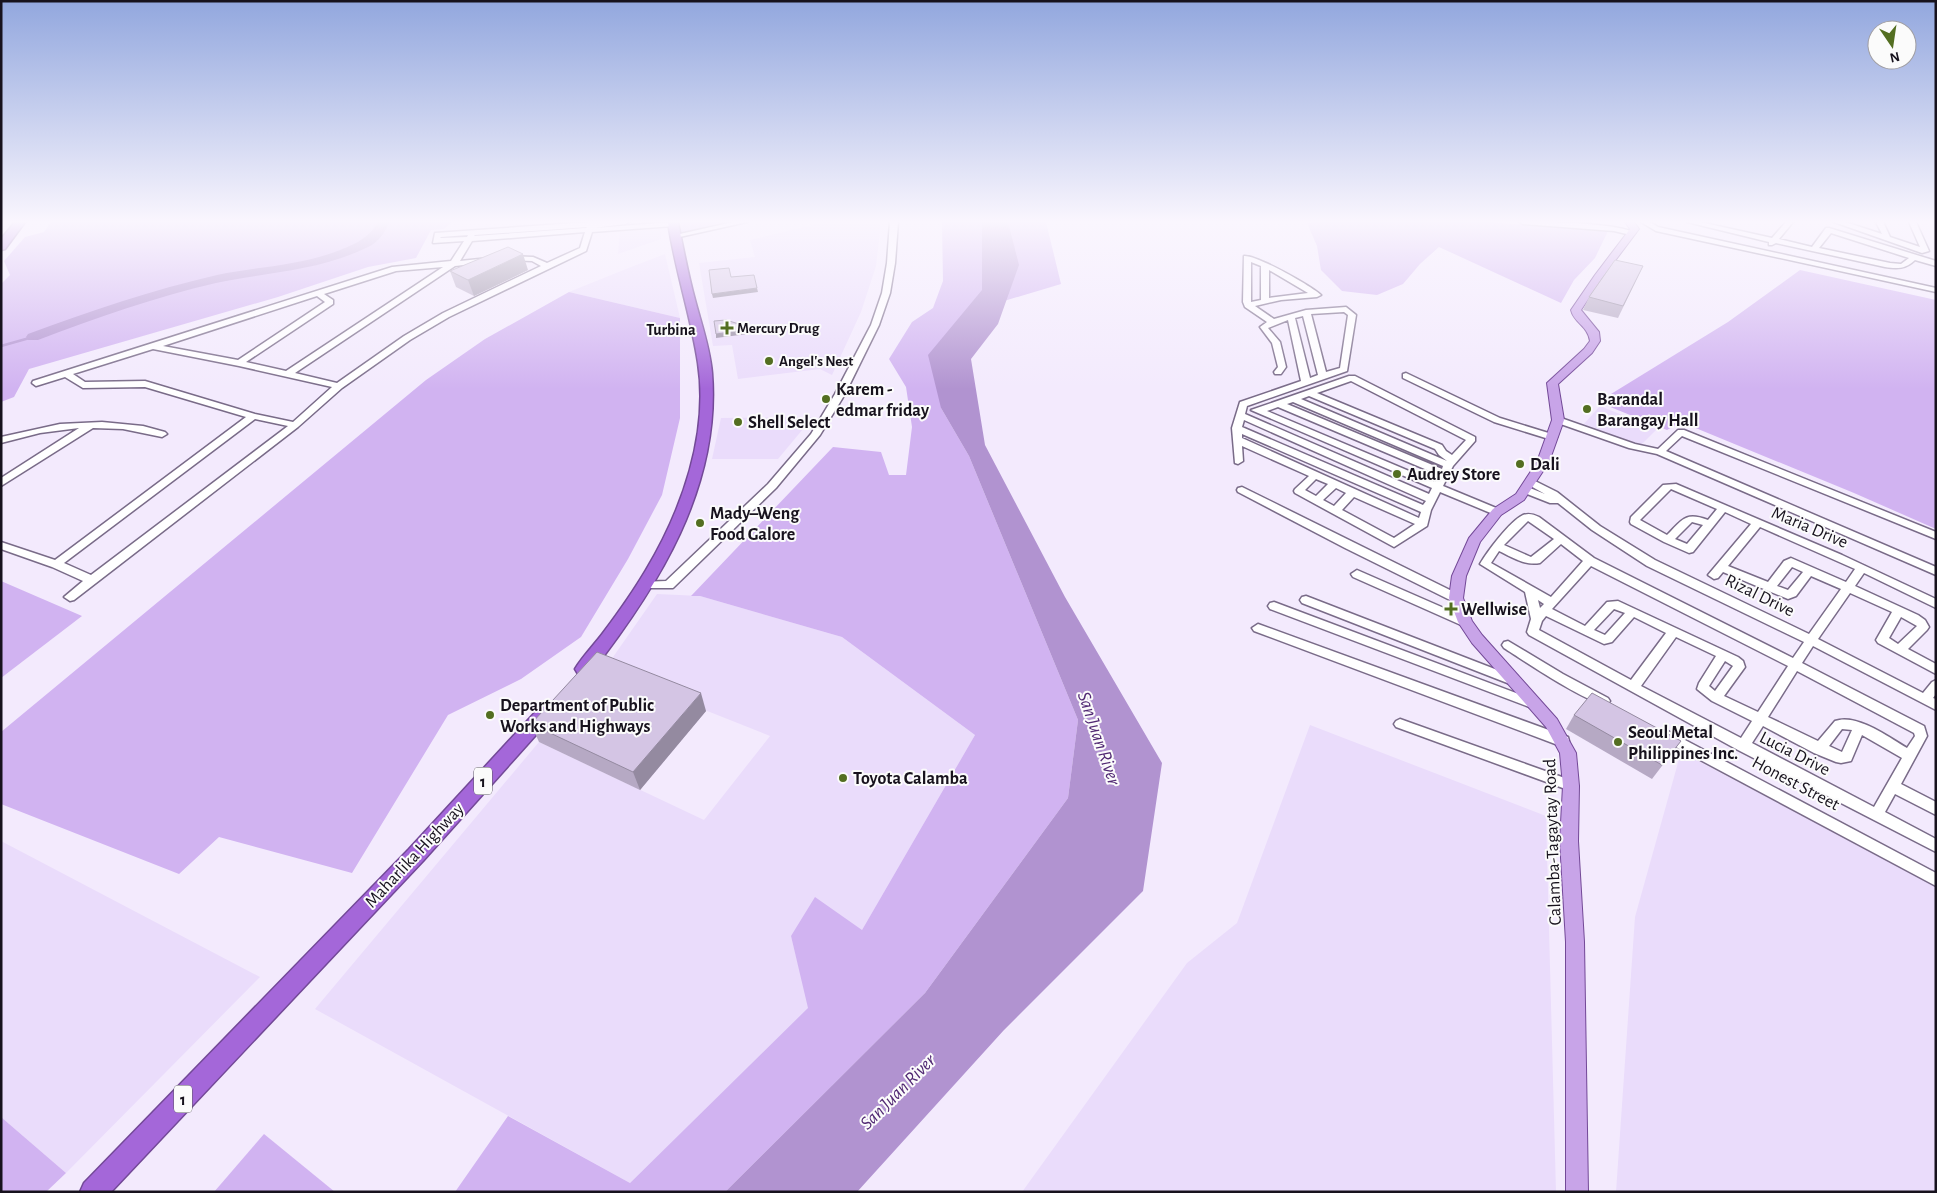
<svg xmlns="http://www.w3.org/2000/svg" width="1937" height="1193" font-family="'Alegreya Sans',sans-serif">
<style>
.built{fill:#eadcfb}
.green{fill:#d1b3f1}
.water{fill:#b193d0}
.lines{fill:none;stroke-linecap:round;stroke-linejoin:round}
.stream{stroke:#b193d0;stroke-width:2.5}
.river{fill:#b193d0;fill-rule:evenodd}
.minor-casing{stroke:#796b88;stroke-width:3}
.major-casing{stroke:#734997;stroke-width:2}
.highway-casing{stroke:#734997;stroke-width:3}
.minor{fill:#fff;fill-rule:evenodd}
.major{fill:#c8a4e8;fill-rule:evenodd}
.highway{fill:#a467d9;fill-rule:evenodd}
.wall{fill:#b6a9c4}
.shaded-wall{fill:#948aa0}
.building{fill:#d4c5e4;stroke:#948aa0}
.poi-dot{fill:#536e21;stroke:#fbfbfb;stroke-width:2}
.labels{text-anchor:middle;stroke-width:4;stroke-linejoin:round;paint-order:stroke}
.far-poi-label{font-size:15px;font-weight:bold;fill:#17121d;stroke:#fbfbfb;text-anchor:start}
.far-quarter-label{font-size:16px;font-weight:bold;fill:#17121d;stroke:#fbfbfb}
.shield{fill:#fbfbfb;stroke:#5b5860;stroke-width:1}
.shield-label{font-size:16px;font-weight:bold;fill:#17121d}
.poi-label{font-size:18px;font-weight:bold;fill:#17121d;stroke:#fbfbfb;text-anchor:start}
.street-label{font-size:18px;fill:#17121d;stroke:#fbfbfb}
.water-label{font-size:19px;font-style:italic;fill:#512973;stroke:#fbfbfb}
</style>
<rect width="100%" height="100%" fill="#f3eafd"/>
<!-- built -->
<g class="built">
<path d="M825 222H881L876 266 861 312 832 375 820 369 738 379 732 345 713 346 699 263 755 257 750 240Z"/>
<path d="M660 229 661 239 618 254 620 231Z"/>
<path d="M665 254 680 318 569 292 626 269Z"/>
<path d="M1600 406 1657 429 1640 446 1584 424Z"/>
<path d="M813 417 778 459H712L721 418Z"/>
<path d="M657 594 700 596 842 637 975 735 862 930 791 936 809 1008 630 1183 315 1009 539 742 704 820 770 736 604 670Z"/>
<path d="M1310 725 1546 816 1556 1192H1022L1187 963 1237 923Z"/>
<path d="M1681 752 1936 886V1192H1616L1635 917Z"/>
<path d="M1 841 260 977 66 1173 1 1117Z"/>
</g>
<!-- green -->
<g class="green">
<path d="M51 222H452L444 229 431 230 416 258 368 267 278 297 29 369 14 397 1 402V284L10 275 4 261 25 237 44 232Z"/>
<path d="M680 222H723L681 233Z"/>
<path d="M942 222H1046L1061 284 964 313 941 408 969 456 1078 720 1068 798 925 993 725 1192H455L508 1116 630 1183 808 1008 791 936 815 897 862 930 975 735 842 637 700 596H691L833 447 881 452 889 475H906L912 427 906 387 889 359 912 322 933 308 943 281Z"/>
<path d="M1321 222H1489L1608 231 1595 258 1574 280 1561 303 1439 247 1420 264 1403 284 1377 295 1342 291 1321 270 1317 246 1307 223Z"/>
<path d="M1800 270 1936 300V529L1854 493 1681 422 1667 430 1598 402 1728 322Z"/>
<path d="M569 292 680 318V418L662 495 628 559 581 637 521 679 448 715 352 873 219 837 179 874 1 804V732L426 380 485 339Z"/>
<path d="M1 581 82 616 1 678Z"/>
<path d="M1 1117 66 1173 46 1192H1Z"/>
<path d="M264 1134 335 1192H214Z"/>
</g>
<!-- water -->
<path class="water" d="M982 222H1008L1019 265 998 324 971 359 985 445 1065 597 1162 763 1143 891 1004 1030 857 1192H725L925 993 1068 798 1078 720 969 456 941 408 928 355 982 290Z"/>
<g class="lines">
<!-- stream -->
<path class="stream" d="M1 346 33 337"/>
<!-- river -->
<path class="river" d="M378 222H390C384 233 379 242 368 247 320 271 267 272 216 283 155 297 96 318 38 340H28L26 337 28 334C90 311 152 290 217 275 255 267 295 266 332 253 351 246 368 240 378 222Z"/>
<defs>
<g id="minor">
<path d="M589 222H629L625 224 594 228 672 222 677 224 673 226 592 232 586 251 449 317 410 340 342 388 298 427 74 600 70 601 64 597 83 581 52 567 1 549V542L55 560 246 417 145 387 83 388 65 377 36 386 32 383 33 381 392 267 451 261 464 241 433 243 435 233ZM587 227 586 228 474 236 475 235ZM585 232 580 248 547 263 533 257 507 256V260L532 261 541 266 443 313 404 336 337 383 295 373 455 266 492 262 493 260 489 258 460 261 472 241ZM468 235 467 237 440 238 441 237ZM443 267 286 371 246 362 333 304V300L324 294 396 271ZM317 296 325 302 238 360 163 346ZM153 349 239 366 332 387 293 422 255 414 145 381 85 382 73 374ZM255 419 288 426 91 575 64 563Z"/>
<path d="M733 222H747L675 238 671 236Z"/>
<path d="M890 222H898L895 263 890 293 879 325 845 394 820 435 776 488 673 588H641L639 585 641 582 666 581 768 484 811 434 835 394 871 325 882 293 887 263Z"/>
<path d="M1519 222C1541 221 1619 223 1635 233L1631 235 1614 231 1523 224Z"/>
<path d="M1641 222H1650L1658 227 1936 288V292L1656 231Z"/>
<path d="M1687 222H1700L1772 238 1786 222H1793L1779 239 1812 247 1826 228H1829L1936 261V266L1915 260C1906 269 1897 269 1885 267L1776 243 1772 245H1769V242ZM1831 233 1909 258 1901 264 1890 263 1819 248Z"/>
<path d="M1834 222H1845L1882 234 1876 222H1883L1890 237 1920 247 1909 222H1916L1929 251 1922 253Z"/>
<path d="M1244 256C1257 255 1311 286 1321 295L1317 297 1281 300 1255 306 1274 319 1306 310 1346 307 1356 315 1347 371 1247 406 1245 414 1429 494 1432 488 1251 410 1349 376H1355L1475 437V441L1453 466 1443 486 1501 510 1502 512 1501 514H1493L1440 492 1431 510 1427 526 1394 547 1295 493 1294 491 1295 489 1309 476 1242 446 1243 461 1238 464 1235 463 1232 428 1240 402 1301 381 1288 320 1268 328 1280 342 1286 367 1281 374H1275L1274 372 1278 367 1272 343 1260 327 1267 322 1245 307 1243 302ZM1251 262 1261 266V300L1251 302ZM1269 270 1308 293 1269 298ZM1344 312 1348 315 1340 368 1326 372 1311 314ZM1303 316 1318 375 1310 378 1295 318ZM1351 381 1466 440 1452 455 1446 451 1442 445 1317 393ZM1309 396 1435 449 1439 455 1447 461 1301 399ZM1293 402 1443 466 1442 469 1287 404ZM1278 407 1439 475 1435 482 1267 411ZM1244 420 1426 501 1423 505 1242 427ZM1242 434 1421 512 1419 518 1242 438ZM1316 479 1328 484 1316 496 1305 490ZM1336 488 1346 493 1334 506 1323 500ZM1354 497 1415 524 1394 538 1342 510Z"/>
<path d="M1406 373 1500 418 1555 435 1557 437 1552 440 1494 422 1403 378V374Z"/>
<path d="M1558 417 1635 444 1658 449 1678 430H1684L1936 532V539L1682 436 1666 451 1936 567V575L1657 454 1629 448 1555 422 1553 420Z"/>
<path d="M102 422 143 426 165 432 167 434 162 437 123 429 93 428 1 486V478L79 428 40 433 1 443V437L60 424Z"/>
<path d="M1531 479 1557 492 1600 526 1655 560 1809 634 1841 589 1811 576 1796 596 1788 599 1723 572 1718 578 1714 579 1708 575 1751 524 1725 512 1693 552 1689 553 1664 542 1631 524 1630 522 1631 517 1663 485 1676 484 1842 555 1936 599V608L1864 573 1855 586 1918 615 1925 620 1929 627 1927 630 1908 649 1936 664V674L1878 643 1876 640 1892 612 1850 593 1818 639 1923 693 1932 682 1936 680V694L1933 698 1936 699V710L1813 646 1802 663 1924 726 1927 736 1901 784 1936 802V815L1895 794 1885 812 1936 839V852L1738 750 1529 635 1527 632 1531 619 1525 592 1480 564C1487 552 1510 521 1523 515 1529 513 1533 514 1539 517L1594 558 1793 658 1804 642 1647 566 1592 530 1558 503H1550L1522 492 1521 490 1522 488H1530L1545 494 1527 484 1526 482 1527 480ZM1671 489 1717 509 1708 520C1685 511 1682 520 1667 535L1640 520ZM1528 521 1554 539 1531 557 1504 545ZM1692 522 1703 525 1687 544 1675 539ZM1760 527 1855 569 1846 582 1791 558 1784 561 1768 582 1728 566ZM1561 544 1583 561 1551 597 1491 563 1499 551C1512 557 1525 566 1540 563ZM1591 566 1788 666 1758 712 1724 696 1745 667 1743 661 1738 657 1618 601 1607 602 1585 626 1552 609ZM1792 567 1803 572 1788 590 1777 586ZM1538 600 1544 604 1540 608ZM1614 609 1625 613 1605 635 1594 630ZM1546 616 1604 644 1612 642 1634 617 1666 633 1631 680 1539 630 1542 621ZM1901 617 1917 626 1898 644 1889 638ZM1676 637 1716 656 1699 683 1697 689 1712 701 1752 721 1741 738 1641 686ZM1725 661 1733 666 1715 691 1709 686ZM1797 671 1914 733 1915 736 1907 748C1889 737 1856 713 1835 721L1818 741 1768 717ZM1763 726 1814 753 1836 762 1841 763 1851 761 1862 735 1902 758 1874 807 1752 743ZM1842 729 1852 730 1842 752 1829 746Z"/>
<path d="M1242 487 1460 595 1462 598 1456 602 1452 601 1345 548 1238 492 1237 490 1238 488Z"/>
<path d="M1357 570 1469 619 1471 622 1469 625H1461L1353 577 1351 574Z"/>
<path d="M1306 596 1518 678 1520 681 1518 684H1510L1302 603 1300 600 1302 597Z"/>
<path d="M1274 602 1540 702 1542 705 1540 708H1532L1270 609 1268 606 1270 603Z"/>
<path d="M1258 624 1568 737 1569 741 1568 745 1563 746 1558 745 1254 631 1252 628Z"/>
<path d="M1508 641 1563 674 1608 698 1610 701 1608 704C1595 709 1520 658 1504 648L1502 645 1504 642Z"/>
<path d="M1400 719 1576 782 1578 786 1576 790 1571 791 1396 727 1394 724 1396 721Z"/>
<path d="M1668 731 1936 873V886L1663 740 1662 736 1663 732Z"/>
</g>
<path id="major" d="M1625 222H1634L1639 229 1602 278 1581 310 1599 332 1600 341 1592 353 1558 384 1564 420 1549 462 1524 500 1501 515 1480 542 1466 576 1463 598 1472 621 1482 635 1557 719 1576 753 1579 786 1578 841 1584 942 1588 1192H1566V942L1560 841 1563 786 1560 753 1546 727 1472 643 1458 622 1449 598 1452 576 1469 538 1493 509 1516 494 1537 462 1552 420 1547 383 1584 349 1590 341C1588 326 1574 323 1571 310L1595 275 1630 229Z"/>
<g id="highway">
<path d="M15 222H25L5 249 1 250V239Z"/>
<path d="M668 222H678C683 248 688 274 695 300 701 323 710 348 712 373 721 487 658 587 590 674L584 675 578 674 575 669C583 656 594 645 603 633 618 613 633 592 646 570 682 510 709 434 698 363 691 316 675 270 668 222Z"/>
<path d="M546 705 552 707 555 712 552 717 423 861 111 1192H80L84 1183 409 849 540 707Z"/>
</g>
</defs>
<!-- minor casing -->
<use href="#minor" class="minor-casing"/>
<!-- major casing -->
<use href="#major" class="major-casing"/>
<!-- highway casing -->
<use href="#highway" class="highway-casing"/>
<!-- minor -->
<use href="#minor" class="minor"/>
<!-- major -->
<use href="#major" class="major"/>
<!-- highway -->
<use href="#highway" class="highway"/>
</g>
<!-- wall -->
<g class="wall">
<path d="M1643 266 1618 318 1583 310 1589 297Z"/>
<path d="M528 270 474 296 456 287 450 271Z"/>
<path d="M706 711 640 790 539 742 531 724Z"/>
<path d="M1574 715 1681 741 1652 779 1566 729Z"/>
</g>
<!-- shaded-wall -->
<g class="shaded-wall">
<path d="M523 254 528 270 474 296 468 280Z"/>
<path d="M757 288 758 292 713 298 712 294Z"/>
<path d="M755 329V333L716 338V334Z"/>
<path d="M701 693 706 711 640 790 633 772Z"/>
</g>
<!-- building -->
<g class="building">
<path d="M508 247 523 254 468 280 450 271Z"/>
<path d="M1615 260 1643 266 1623 306 1589 297Z"/>
<path d="M729 268 731 277 754 275 757 288 712 294 709 270Z"/>
<path d="M726 320 755 329 716 334 714 321Z"/>
<path d="M597 652 701 693 633 772 531 724Z"/>
<path d="M1592 693 1681 741 1662 765 1574 715Z"/>
</g>
<!-- sky -->
<linearGradient id="sky" x2="0" y2="1"><stop stop-color="#92a7de"/><stop offset="0.57" stop-color="#faf6fe"/><stop offset="1" stop-color="#faf6fe" stop-opacity="0"/></linearGradient>
<rect width="1937" height="389" fill="url(#sky)"/>
<!-- markers -->
<g class="poi-dot">
<path d="M724.5 320.5h5v5h5v5h-5v5h-5v-5h-5v-5h5z"/>
<circle cx="769" cy="361" r="5"/>
<circle cx="826" cy="399" r="5"/>
<circle cx="1587" cy="409" r="5"/>
<circle cx="738" cy="422" r="5"/>
<circle cx="1520" cy="464" r="5"/>
<circle cx="1397" cy="474" r="5"/>
<circle cx="700" cy="523" r="5"/>
<path d="M1448.5 601.5h5v5h5v5h-5v5h-5v-5h-5v-5h5z"/>
<circle cx="490" cy="715" r="5"/>
<circle cx="1618" cy="742" r="5"/>
<circle cx="843" cy="778" r="5"/>
</g>
<g class="labels">
<!-- far-poi labels -->
<g class="far-poi-label">
<text x="737" y="333">Mercury Drug</text>
<text x="779" y="366">Angel's Nest</text>
</g>
<!-- far-quarter labels -->
<g class="far-quarter-label">
<text x="671" y="335">Turbina</text>
</g>
<!-- shield labels -->
<g class="shield">
<rect x="474" y="767.5" width="18" height="27" rx="4"/>
<rect x="174" y="1085.5" width="18" height="27" rx="4"/>
</g>
<g class="shield-label">
<text x="483" y="787">1</text>
<text x="183" y="1105">1</text>
</g>
<!-- poi labels -->
<g class="poi-label">
<text x="836" y="395">Karem -<tspan x="836" dy="21">edmar friday</tspan></text>
<text x="1597" y="405">Barandal<tspan x="1597" dy="21">Barangay Hall</tspan></text>
<text x="748" y="428">Shell Select</text>
<text x="1530" y="470">Dali</text>
<text x="1407" y="480">Audrey Store</text>
<text x="710" y="519">Mady–Weng<tspan x="710" dy="21">Food Galore</tspan></text>
<text x="1461" y="615">Wellwise</text>
<text x="500" y="711">Department of Public<tspan x="500" dy="21">Works and Highways</tspan></text>
<text x="1628" y="738">Seoul Metal<tspan x="1628" dy="21">Philippines Inc.</tspan></text>
<text x="853" y="784">Toyota Calamba</text>
</g>
<!-- street labels -->
<g class="street-label">
<text transform="translate(1810 527) rotate(23)" y="6">Maria Drive</text>
<text transform="translate(1760 595) rotate(26)" y="6">Rizal Drive</text>
<text transform="translate(1795 753) rotate(27)" y="6">Lucia Drive</text>
<text transform="translate(1796 783) rotate(28)" y="6">Honest Street</text>
<text transform="translate(1552 842) rotate(-92)" y="6">Calamba-Tagaytay Road</text>
<text transform="translate(414 855) rotate(-47)" y="6">Maharlika Highway</text>
</g>
<!-- water labels -->
<g class="water-label">
<text transform="translate(1100 738) rotate(71)" y="7">San Juan River</text>
<text transform="translate(897 1091) rotate(-45)" y="7">San Juan River</text>
</g>
</g>
<!-- border -->
<rect width="1937" height="1193" fill="none" stroke="#17121d" stroke-width="5"/>
<!-- north arrow -->
<g transform="translate(1892 45) rotate(167)"><circle r="24" fill="#fbfbfb" stroke="#a09ea2"/>
<path d="M0-4L9 19L0 12L-9 19Z" fill="#536e21"/>
<text y="-8" font-size="14" font-weight="bold" text-anchor="middle" fill="#17121d">N</text>
</g>
</svg>
